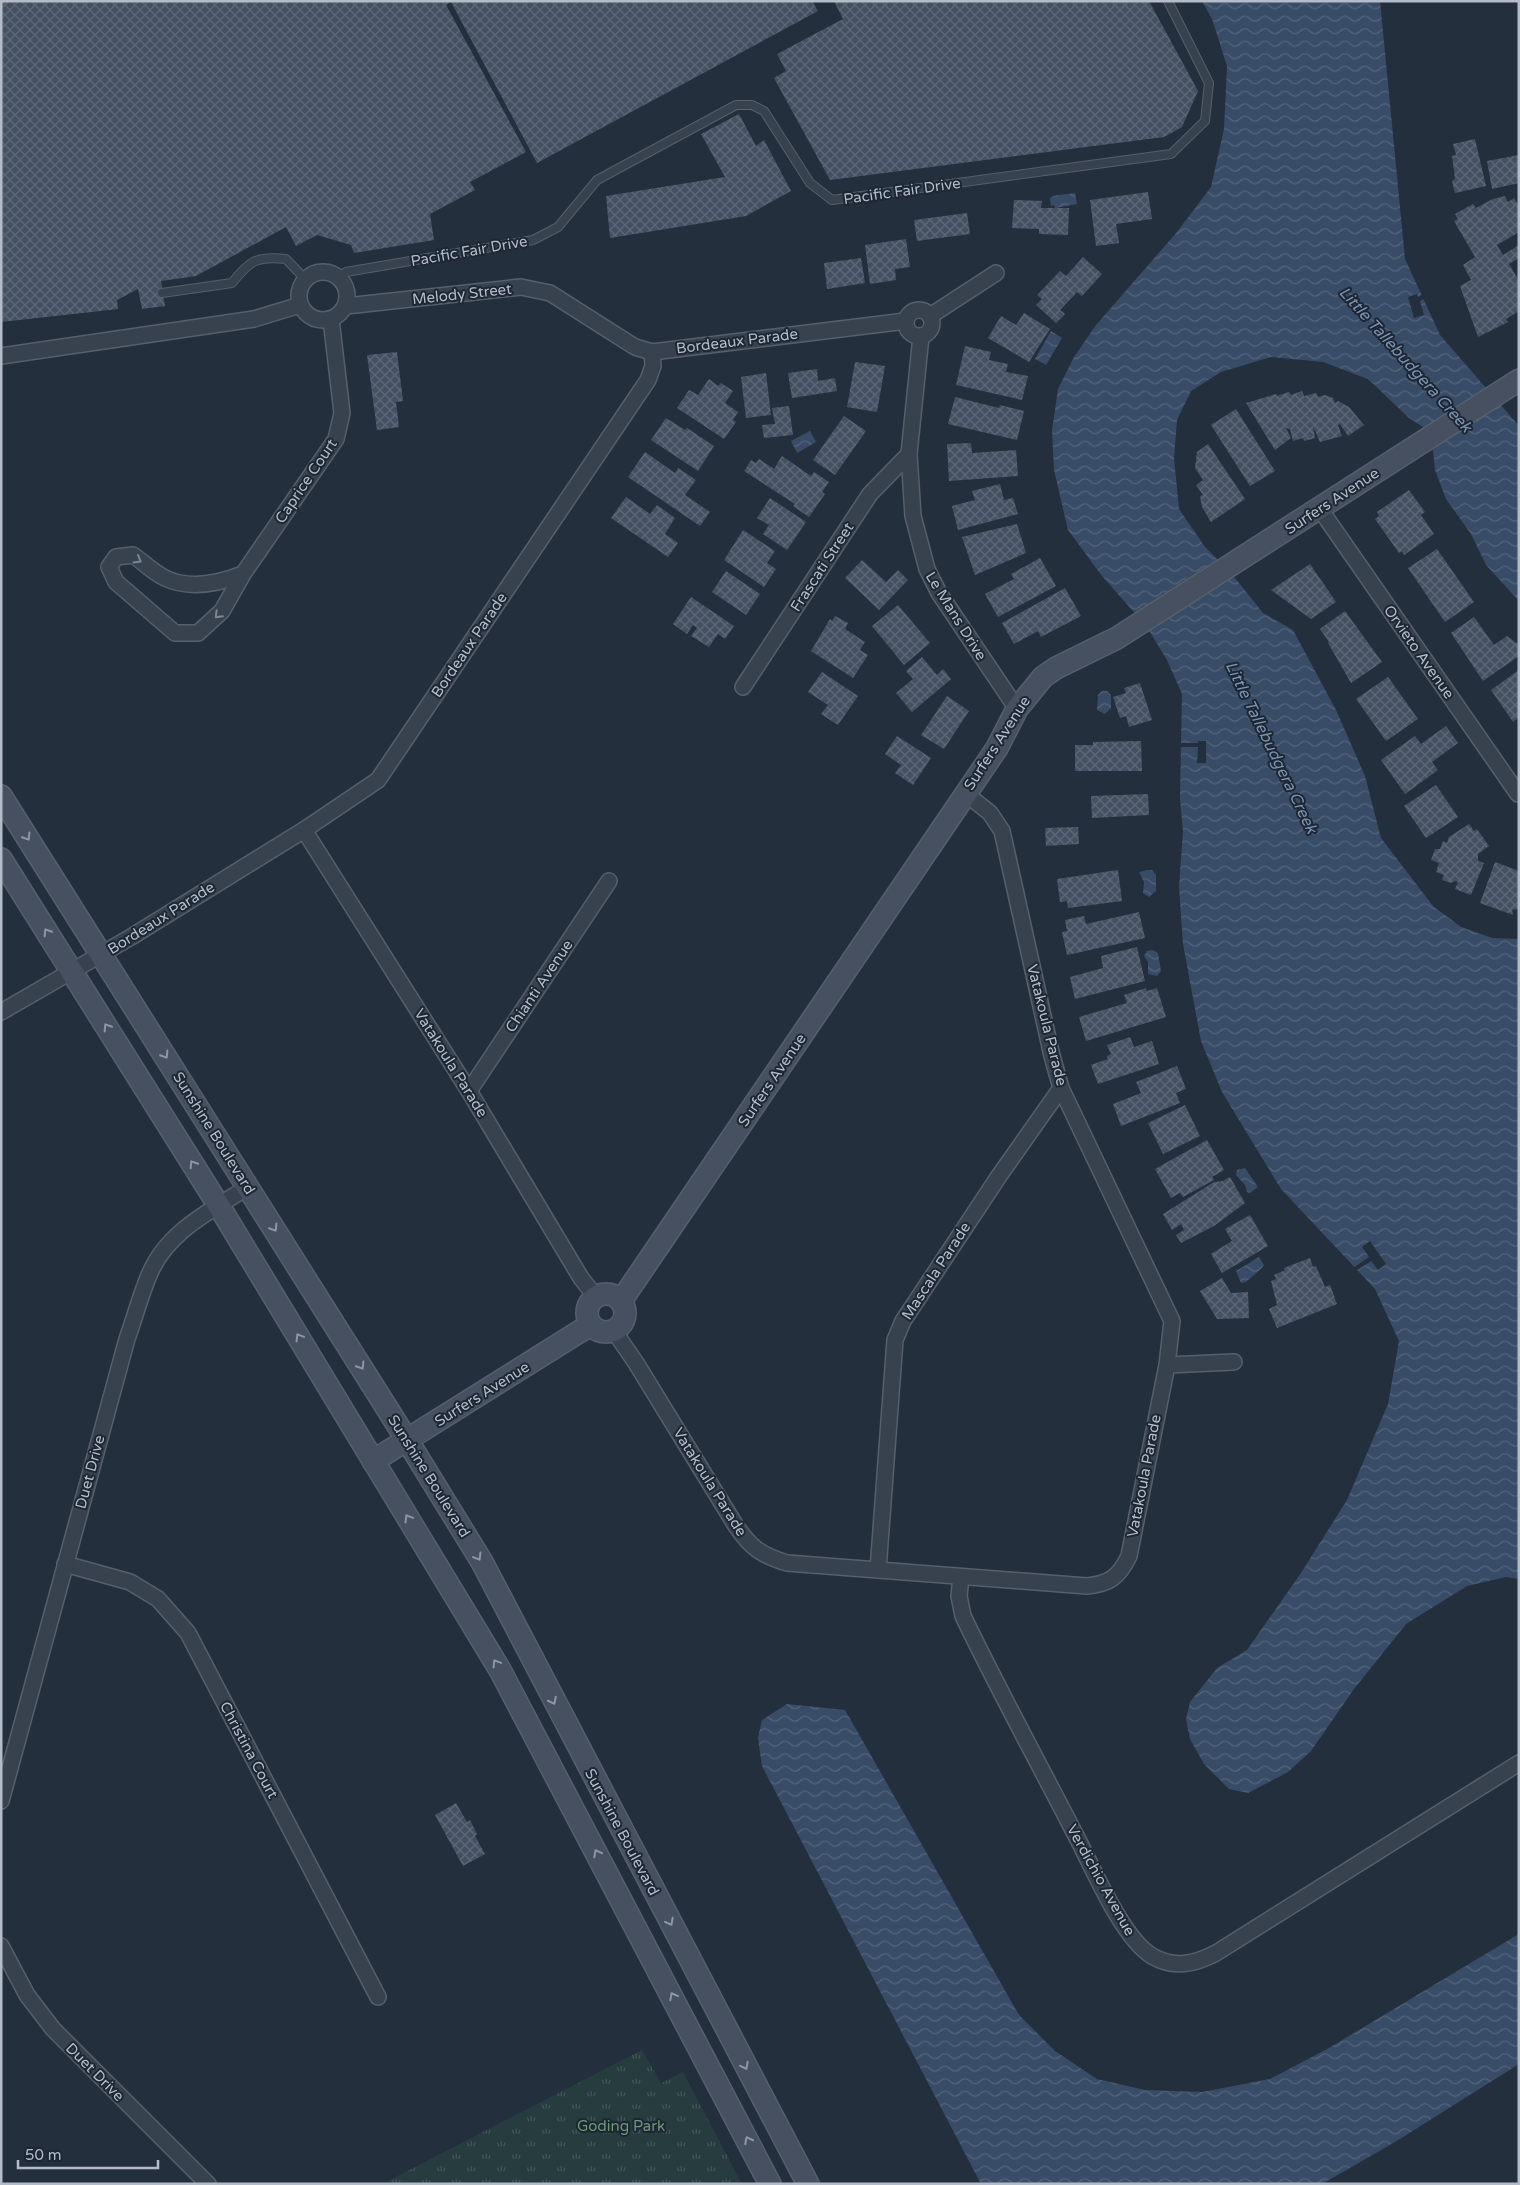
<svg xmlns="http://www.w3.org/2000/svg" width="1520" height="2185" font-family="'Varela Round',sans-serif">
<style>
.grass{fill:url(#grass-tufts)}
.water{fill:url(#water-waves)}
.pier{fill:#242f3e}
.building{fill:url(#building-cross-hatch)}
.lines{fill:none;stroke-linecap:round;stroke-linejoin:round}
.lane-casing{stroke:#565f6c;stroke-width:10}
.street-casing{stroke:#565f6c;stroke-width:18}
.secondary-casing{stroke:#565f6c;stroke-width:24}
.lane{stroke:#38414e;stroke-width:8}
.street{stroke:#38414e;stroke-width:15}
.secondary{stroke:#465061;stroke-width:21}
.oneway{stroke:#7c8592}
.oneway2{stroke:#8e96a5}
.labels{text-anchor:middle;stroke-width:4;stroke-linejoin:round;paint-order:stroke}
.street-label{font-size:15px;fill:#b4bcc9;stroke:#1d2633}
.park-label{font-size:15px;fill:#6b9a76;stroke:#1d2633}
.water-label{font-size:16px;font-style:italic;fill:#7c92b1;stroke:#1d2633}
</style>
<defs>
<pattern id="grass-tufts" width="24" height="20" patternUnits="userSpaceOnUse" patternTransform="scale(1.25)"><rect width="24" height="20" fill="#263c3f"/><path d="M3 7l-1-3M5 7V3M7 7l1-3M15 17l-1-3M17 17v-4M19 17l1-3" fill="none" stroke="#435659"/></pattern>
<pattern id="water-waves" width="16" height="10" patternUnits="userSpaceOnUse" patternTransform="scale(1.25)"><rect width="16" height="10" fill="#394c67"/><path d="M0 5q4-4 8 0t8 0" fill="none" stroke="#53647b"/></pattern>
<pattern id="building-cross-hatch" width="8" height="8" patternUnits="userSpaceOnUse" patternTransform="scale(1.25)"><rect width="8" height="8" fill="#455162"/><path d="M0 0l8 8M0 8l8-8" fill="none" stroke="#5d6877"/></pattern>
</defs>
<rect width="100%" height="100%" fill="#242f3e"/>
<!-- grass -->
<path class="grass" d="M642 2050 661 2083 683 2072 742 2184H389L388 2181Z"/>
<!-- water -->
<g class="water">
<path d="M1202 1H1380L1405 259 1440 335 1519 426V601L1486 565 1471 534 1446 499 1435 470 1431 432 1409 418 1368 379 1323 362 1271 357 1221 372 1191 391 1177 420 1174 458 1179 509 1205 547 1231 573 1263 613 1293 630 1336 710 1365 776 1381 838 1433 906 1461 927 1492 938 1519 939V1579L1506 1577 1467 1586 1406 1624 1354 1689 1311 1751 1288 1772 1248 1793 1229 1789 1204 1764 1190 1739 1186 1719 1190 1702 1217 1668 1247 1650 1301 1573 1347 1500 1388 1404 1399 1341 1375 1289 1281 1189 1222 1092 1201 1041 1183 944 1179 887 1183 831 1180 799 1182 694 1167 660 1147 627 1102 576 1068 530 1054 470 1052 430 1058 389 1074 357 1096 325 1177 232 1211 187 1224 129 1227 66 1212 19Z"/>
<path d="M1075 193 1077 204 1055 208 1054 205 1051 206 1050 198 1053 196Z"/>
<path d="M1051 331 1062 338 1046 365 1035 359Z"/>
<path d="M810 431 816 442 797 453 791 441Z"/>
<path d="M1102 691H1107L1111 695V708L1105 714 1097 710 1098 695Z"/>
<path d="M1147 870H1152L1156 875V891L1149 897 1143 893 1144 882 1139 872Z"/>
<path d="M1153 950 1158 953 1161 971 1157 976 1148 974V962L1144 956 1147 951Z"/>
<path d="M1245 1168 1258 1187 1250 1193 1247 1192 1245 1185 1236 1175 1237 1170Z"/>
<path d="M1259 1257 1264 1265 1262 1268 1246 1282 1241 1283 1236 1271Z"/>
<path d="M787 1704 845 1710 1019 2015 1055 2051 1097 2079 1145 2090 1202 2092 1270 2079 1329 2048 1519 1934V2064L1395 2142 1322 2184H981L762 1766 758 1738 762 1720Z"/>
</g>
<!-- pier -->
<g class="pier">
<path d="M1417 294 1418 297 1424 294 1426 298 1420 301 1424 315 1414 318 1408 297Z"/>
<path d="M1198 741H1206V763H1197L1198 747H1179V743H1198Z"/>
<path d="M1370 1241 1386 1264 1378 1270 1371 1261 1356 1271 1353 1268 1369 1257 1362 1247Z"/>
</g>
<!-- building -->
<g class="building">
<path d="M1 1H812L818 11 537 163 451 2 446 5 526 152 470 182 475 190 430 214 434 240 354 253 351 245 317 235 296 246 286 227 196 276 161 281 165 306 142 309 138 289 117 300 118 309 1 322Z"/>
<path d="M834 1H1149L1198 91 1182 127 1164 137 830 180 774 78 786 71 777 54 843 19Z"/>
<path d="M739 114 756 146 764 140 791 191 746 216 610 238 606 196 725 177 701 134Z"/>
<path d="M1475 139 1486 186 1455 193 1452 181 1455 179 1452 156 1456 155 1453 144Z"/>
<path d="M1519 155V183L1492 189 1487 161Z"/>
<path d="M1148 192 1152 219 1116 224 1119 243 1096 246 1090 200Z"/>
<path d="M1505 196 1508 202 1514 198 1519 206V232L1497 245 1503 255 1519 245V258L1509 264 1519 281V311L1506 319 1508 322 1478 337 1460 286 1471 280 1463 265 1475 257 1454 221 1458 219 1455 214 1473 204 1476 208 1493 199Z"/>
<path d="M1014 200 1042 201 1041 208H1069L1068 235 1039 234V229L1012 228Z"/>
<path d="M967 213 970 234 917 241 914 220Z"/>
<path d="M906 239 910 267 895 269 896 280 870 284 865 245Z"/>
<path d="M1083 257 1102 274 1082 296 1077 292 1060 310 1065 314 1056 323 1036 305 1042 299 1037 295 1060 271 1066 276Z"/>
<path d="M861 258 865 283 827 289 824 263Z"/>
<path d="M1024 313 1050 329 1029 362 988 338 1001 316 1016 325Z"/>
<path d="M965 346 991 352 989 360 1008 364 1006 372 1028 376 1022 400 956 385Z"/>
<path d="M397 352 403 401 396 402 399 427 377 430 367 355Z"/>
<path d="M855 362 885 366 877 412 847 407Z"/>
<path d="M817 369 818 381 835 378 837 391 792 398 788 373Z"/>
<path d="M766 373 771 415 746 418 741 377Z"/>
<path d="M709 379 718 386 721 383 733 391 725 403 738 412 733 420 736 422 724 439 677 408 689 390 698 395Z"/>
<path d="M1302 391 1304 396 1316 393 1318 397 1325 395 1333 398 1335 403 1338 401 1349 407 1364 425 1348 436 1340 424 1338 425 1342 436 1320 442 1313 426 1315 438 1304 441 1303 438 1293 441 1290 429 1286 428 1291 438 1275 450 1246 403 1276 394 1277 396 1289 392 1291 395Z"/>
<path d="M955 397 999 408 1000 405 1024 411 1017 440 948 424Z"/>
<path d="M789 406 793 435 764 438 762 425 775 424 772 408Z"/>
<path d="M1236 409 1275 471 1250 486 1211 425Z"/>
<path d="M844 416 866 431 835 475 813 460Z"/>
<path d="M666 418 685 430 687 428 714 446 698 471 651 440Z"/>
<path d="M971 443 972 453 1016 450 1018 476 949 481 947 444Z"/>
<path d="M1208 444 1245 499 1211 522 1202 507 1200 496 1203 495 1196 485 1203 480 1195 468 1197 452Z"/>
<path d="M645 452 675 473 678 468 696 480 685 495 710 512 700 526 628 477Z"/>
<path d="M782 456 811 476 814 472 829 482 822 492 825 494 809 517 793 506 795 504 744 471 751 460 756 463 759 459 774 469Z"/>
<path d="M1000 484 1004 500 1013 498 1018 514 958 530 952 506 975 500 972 491Z"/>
<path d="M1409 490 1425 512 1421 515 1434 534 1404 555 1402 551 1399 553 1375 519 1379 516 1377 512Z"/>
<path d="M626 497 650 514 657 505 675 518 665 534 678 543 668 557 611 518Z"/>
<path d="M770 498 806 522 787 550 763 534 769 525 757 518Z"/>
<path d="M1017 524 1026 553 975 575 962 537Z"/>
<path d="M743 530 775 551 767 563 776 569 764 587 724 560Z"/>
<path d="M1437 549 1474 602 1445 622 1408 568Z"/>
<path d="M1040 558 1056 586 998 617 985 594 1014 579 1011 574Z"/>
<path d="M862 560 886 582 898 570 908 580 879 610 845 578Z"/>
<path d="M1310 564 1336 602 1311 619 1271 590Z"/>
<path d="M726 571 760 594 746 615 712 592Z"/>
<path d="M1065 588 1081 616 1041 637 1038 631 1014 644 1002 623Z"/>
<path d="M691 597 734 626 725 639 718 634 709 647 691 636 697 628 693 625 687 634 673 624Z"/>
<path d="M898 605 930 643 904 665 872 626Z"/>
<path d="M1345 611 1382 662 1351 683 1328 643 1329 642 1320 629Z"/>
<path d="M835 616 848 623 845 629 865 642 860 650 868 655 853 678 811 651 830 619 832 621Z"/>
<path d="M1474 617 1494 645 1507 636 1519 645V656L1483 681 1451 633Z"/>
<path d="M922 657 937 675 943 669 951 679 912 712 896 693 913 679 906 671Z"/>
<path d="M1519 670V717L1513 722 1491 690Z"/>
<path d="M822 672 858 696 838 725 821 714 828 705 808 692Z"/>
<path d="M1388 677 1418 719 1386 741 1356 699Z"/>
<path d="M1140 683 1152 720 1129 727 1126 716 1120 718 1113 697 1126 693 1124 688Z"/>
<path d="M947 696 969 711 944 749 921 735Z"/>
<path d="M1446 726 1458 743 1432 762 1438 770 1405 794 1381 760 1415 736 1421 744Z"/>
<path d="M897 736 931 758 913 785 895 773 901 765 885 754Z"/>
<path d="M1141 741 1142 771H1075V745H1093V742Z"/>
<path d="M1436 785 1458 817 1426 838 1404 806Z"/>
<path d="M1148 794 1149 815 1092 818 1091 796Z"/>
<path d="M1469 824 1474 831 1477 829 1489 846 1478 854V861L1484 863 1471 895 1455 889 1458 882 1455 881 1451 883 1442 880 1444 875 1436 872 1439 863 1431 860 1435 849H1440L1443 841 1447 843 1449 837Z"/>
<path d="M1078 827 1079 844 1046 846 1045 828Z"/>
<path d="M1495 862 1519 871V909L1512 910 1513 915 1480 903Z"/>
<path d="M1118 870 1122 901 1068 908 1067 901 1060 902 1057 879Z"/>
<path d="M1139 912 1145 938 1067 955 1062 932 1067 931 1065 920 1084 916 1086 924Z"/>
<path d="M1137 947 1145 981 1075 999 1070 977 1103 968 1101 956Z"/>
<path d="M1146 988 1147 991 1157 988 1166 1017 1086 1041 1079 1017 1127 1003 1124 995Z"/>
<path d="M1130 1037 1134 1047 1152 1041 1159 1064 1098 1084 1091 1065 1108 1059 1107 1056 1111 1054 1107 1045Z"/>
<path d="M1177 1066 1186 1089 1176 1093 1180 1103 1121 1126 1113 1104 1141 1093 1136 1082Z"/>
<path d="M1185 1105 1200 1136 1163 1154 1148 1123Z"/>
<path d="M1207 1140 1224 1170 1212 1177 1214 1180 1183 1197 1180 1193 1171 1198 1155 1169Z"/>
<path d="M1230 1177 1245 1203 1214 1226 1181 1243 1176 1235 1184 1230 1181 1224 1172 1230 1163 1214 1214 1182 1223 1181Z"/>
<path d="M1250 1215 1268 1246 1222 1273 1211 1254 1232 1241 1225 1229Z"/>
<path d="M1310 1258 1313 1267 1316 1266 1325 1287 1330 1285 1337 1304 1277 1328 1269 1309 1277 1305 1271 1281 1276 1279 1274 1275 1285 1270 1284 1268Z"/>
<path d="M1222 1278 1231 1293 1248 1292 1249 1318 1217 1319 1200 1291Z"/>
<path d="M456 1803 467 1822 470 1820 477 1834 475 1836 485 1854 463 1866 435 1815Z"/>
</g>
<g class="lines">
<defs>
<g id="lane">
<path d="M339 278 346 272 533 240 558 227 597 180 736 105H752L764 111 810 183 832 200 1171 154 1205 121 1209 83 1168 1"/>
<path d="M162 293 232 283C250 260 257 256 286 259L305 279"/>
</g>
<g id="street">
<circle cx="323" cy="296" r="24"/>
<path d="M346 306 521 287 550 293 635 347 652 352 906 321"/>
<circle cx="919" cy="323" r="13"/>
<path d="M930 316 996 273"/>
<path d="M921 336 909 454 913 516 927 569 939 593 1017 709"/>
<path d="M1 356 254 319 300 305"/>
<path d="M1320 509 1518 794"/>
<path d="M243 574C220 583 190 590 165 578 154 573 143 562 133 555L116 557 109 567 116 582 175 633H198L222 611 243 574 336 439 342 413 331 319"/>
<path d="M743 687 870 494 909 454"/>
<path d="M304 830 469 1091 581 1278 596 1297"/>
<path d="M1 1012 131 937 304 830 378 780 648 380 653 366 652 352"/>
<path d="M469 1091 609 881"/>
<path d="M614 1331 636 1363 736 1526C751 1548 761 1555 787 1563L1087 1586C1109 1584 1119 1577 1129 1556L1167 1365 1172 1321 1061 1088 1052 1056 1002 831 990 813 965 793"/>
<path d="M1167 1365 1234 1362"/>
<path d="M65 1564 130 1582 158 1599 188 1633 378 1997"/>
<path d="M878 1570 895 1340 903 1321 999 1176 1061 1088"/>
<path d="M961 1577 959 1596 963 1616C998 1689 1037 1760 1074 1832 1092 1865 1121 1937 1152 1956 1174 1969 1195 1964 1216 1953L1519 1763"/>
<path d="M1 1801 127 1339C135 1317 141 1293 150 1273 168 1231 212 1210 248 1187"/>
<path d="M1 1946 27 1995 53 2029 208 2184"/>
</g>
<g id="secondary">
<path d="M1 796 407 1440 482 1562 808 2184"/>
<path d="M1 859 219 1206 500 1670 770 2184"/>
<circle cx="606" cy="1313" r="19"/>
<path d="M621 1301 997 748 1017 709 1043 677 1056 668 1117 638 1519 380"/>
<path d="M373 1461 590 1325"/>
</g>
</defs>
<!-- lane casing -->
<use href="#lane" class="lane-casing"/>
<!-- street casing -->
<use href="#street" class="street-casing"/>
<!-- secondary casing -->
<use href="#secondary" class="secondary-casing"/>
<!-- lane -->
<use href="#lane" class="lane"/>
<!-- street -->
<use href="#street" class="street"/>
<!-- secondary -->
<use href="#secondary" class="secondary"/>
</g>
<!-- one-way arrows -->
<defs><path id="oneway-chevron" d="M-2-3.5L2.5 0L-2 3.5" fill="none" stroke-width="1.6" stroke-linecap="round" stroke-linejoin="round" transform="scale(1.25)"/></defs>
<g class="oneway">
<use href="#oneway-chevron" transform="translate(138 560) rotate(30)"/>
<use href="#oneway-chevron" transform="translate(218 615) rotate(135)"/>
</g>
<g class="oneway2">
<use href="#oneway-chevron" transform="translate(27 837) rotate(58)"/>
<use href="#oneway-chevron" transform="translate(47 932) rotate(-122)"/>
<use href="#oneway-chevron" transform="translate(107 1027) rotate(-122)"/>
<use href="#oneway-chevron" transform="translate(165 1055) rotate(58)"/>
<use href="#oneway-chevron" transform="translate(193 1164) rotate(-122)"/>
<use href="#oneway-chevron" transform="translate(274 1228) rotate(58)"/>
<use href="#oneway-chevron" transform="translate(299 1337) rotate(-121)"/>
<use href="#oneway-chevron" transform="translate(361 1366) rotate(58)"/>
<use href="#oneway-chevron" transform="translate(408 1518) rotate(-121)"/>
<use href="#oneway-chevron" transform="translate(478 1557) rotate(59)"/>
<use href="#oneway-chevron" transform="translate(496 1663) rotate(-121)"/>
<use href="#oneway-chevron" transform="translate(553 1701) rotate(63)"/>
<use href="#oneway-chevron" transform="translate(597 1853) rotate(-118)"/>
<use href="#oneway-chevron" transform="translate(670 1922) rotate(62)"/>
<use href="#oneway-chevron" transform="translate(673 1996) rotate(-118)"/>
<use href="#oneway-chevron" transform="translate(745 2066) rotate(62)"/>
<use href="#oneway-chevron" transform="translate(748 2140) rotate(-117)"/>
</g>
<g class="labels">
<!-- street labels -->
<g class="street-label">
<text transform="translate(902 191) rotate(-8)" y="5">Pacific Fair Drive</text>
<text transform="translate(469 251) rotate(-10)" y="5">Pacific Fair Drive</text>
<text transform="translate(462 294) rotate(-6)" y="5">Melody Street</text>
<text transform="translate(737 341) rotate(-7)" y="5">Bordeaux Parade</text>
<text transform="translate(306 481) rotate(-56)" y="5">Caprice Court</text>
<text transform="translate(1332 501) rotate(-33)" y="5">Surfers Avenue</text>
<text transform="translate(822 567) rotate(-57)" y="5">Frascati Street</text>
<text transform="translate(956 616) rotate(58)" y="5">Le Mans Drive</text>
<text transform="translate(469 645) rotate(-56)" y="5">Bordeaux Parade</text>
<text transform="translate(1419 652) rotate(55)" y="5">Orvieto Avenue</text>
<text transform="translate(997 743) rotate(-57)" y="5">Surfers Avenue</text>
<text transform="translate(161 918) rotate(-32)" y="5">Bordeaux Parade</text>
<text transform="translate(539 986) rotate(-56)" y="5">Chianti Avenue</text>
<text transform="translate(1047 1025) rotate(76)" y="5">Vatakoula Parade</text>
<text transform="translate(451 1063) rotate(58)" y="5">Vatakoula Parade</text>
<text transform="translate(772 1080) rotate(-56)" y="5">Surfers Avenue</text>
<text transform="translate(214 1133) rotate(58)" y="5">Sunshine Boulevard</text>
<text transform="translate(936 1271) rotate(-57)" y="5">Mascala Parade</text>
<text transform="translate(482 1394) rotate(-32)" y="5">Surfers Avenue</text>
<text transform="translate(90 1472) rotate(-75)" y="5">Duet Drive</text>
<text transform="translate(429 1476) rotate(58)" y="5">Sunshine Boulevard</text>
<text transform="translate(1144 1476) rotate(-79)" y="5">Vatakoula Parade</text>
<text transform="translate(710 1482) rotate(58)" y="5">Vatakoula Parade</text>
<text transform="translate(249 1750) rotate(62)" y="5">Christina Court</text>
<text transform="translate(622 1832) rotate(62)" y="5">Sunshine Boulevard</text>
<text transform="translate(1101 1880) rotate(61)" y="5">Verdichio Avenue</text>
<text transform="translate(95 2072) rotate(45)" y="5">Duet Drive</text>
</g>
<!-- park labels -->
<g class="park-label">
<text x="621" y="2131">Goding Park</text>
</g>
<!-- water labels -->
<g class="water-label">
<text transform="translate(1406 359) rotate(48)" y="6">Little Tallebudgera Creek</text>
<text transform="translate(1272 747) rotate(64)" y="6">Little Tallebudgera Creek</text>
</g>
</g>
<!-- border -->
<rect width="1520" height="2185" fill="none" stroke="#b4bcc9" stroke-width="5"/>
<!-- scale -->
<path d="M18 2160v8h140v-8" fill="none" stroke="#b4bcc9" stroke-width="2.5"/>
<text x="25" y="2160" font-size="15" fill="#b4bcc9" stroke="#1d2633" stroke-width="4" paint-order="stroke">50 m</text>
</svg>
